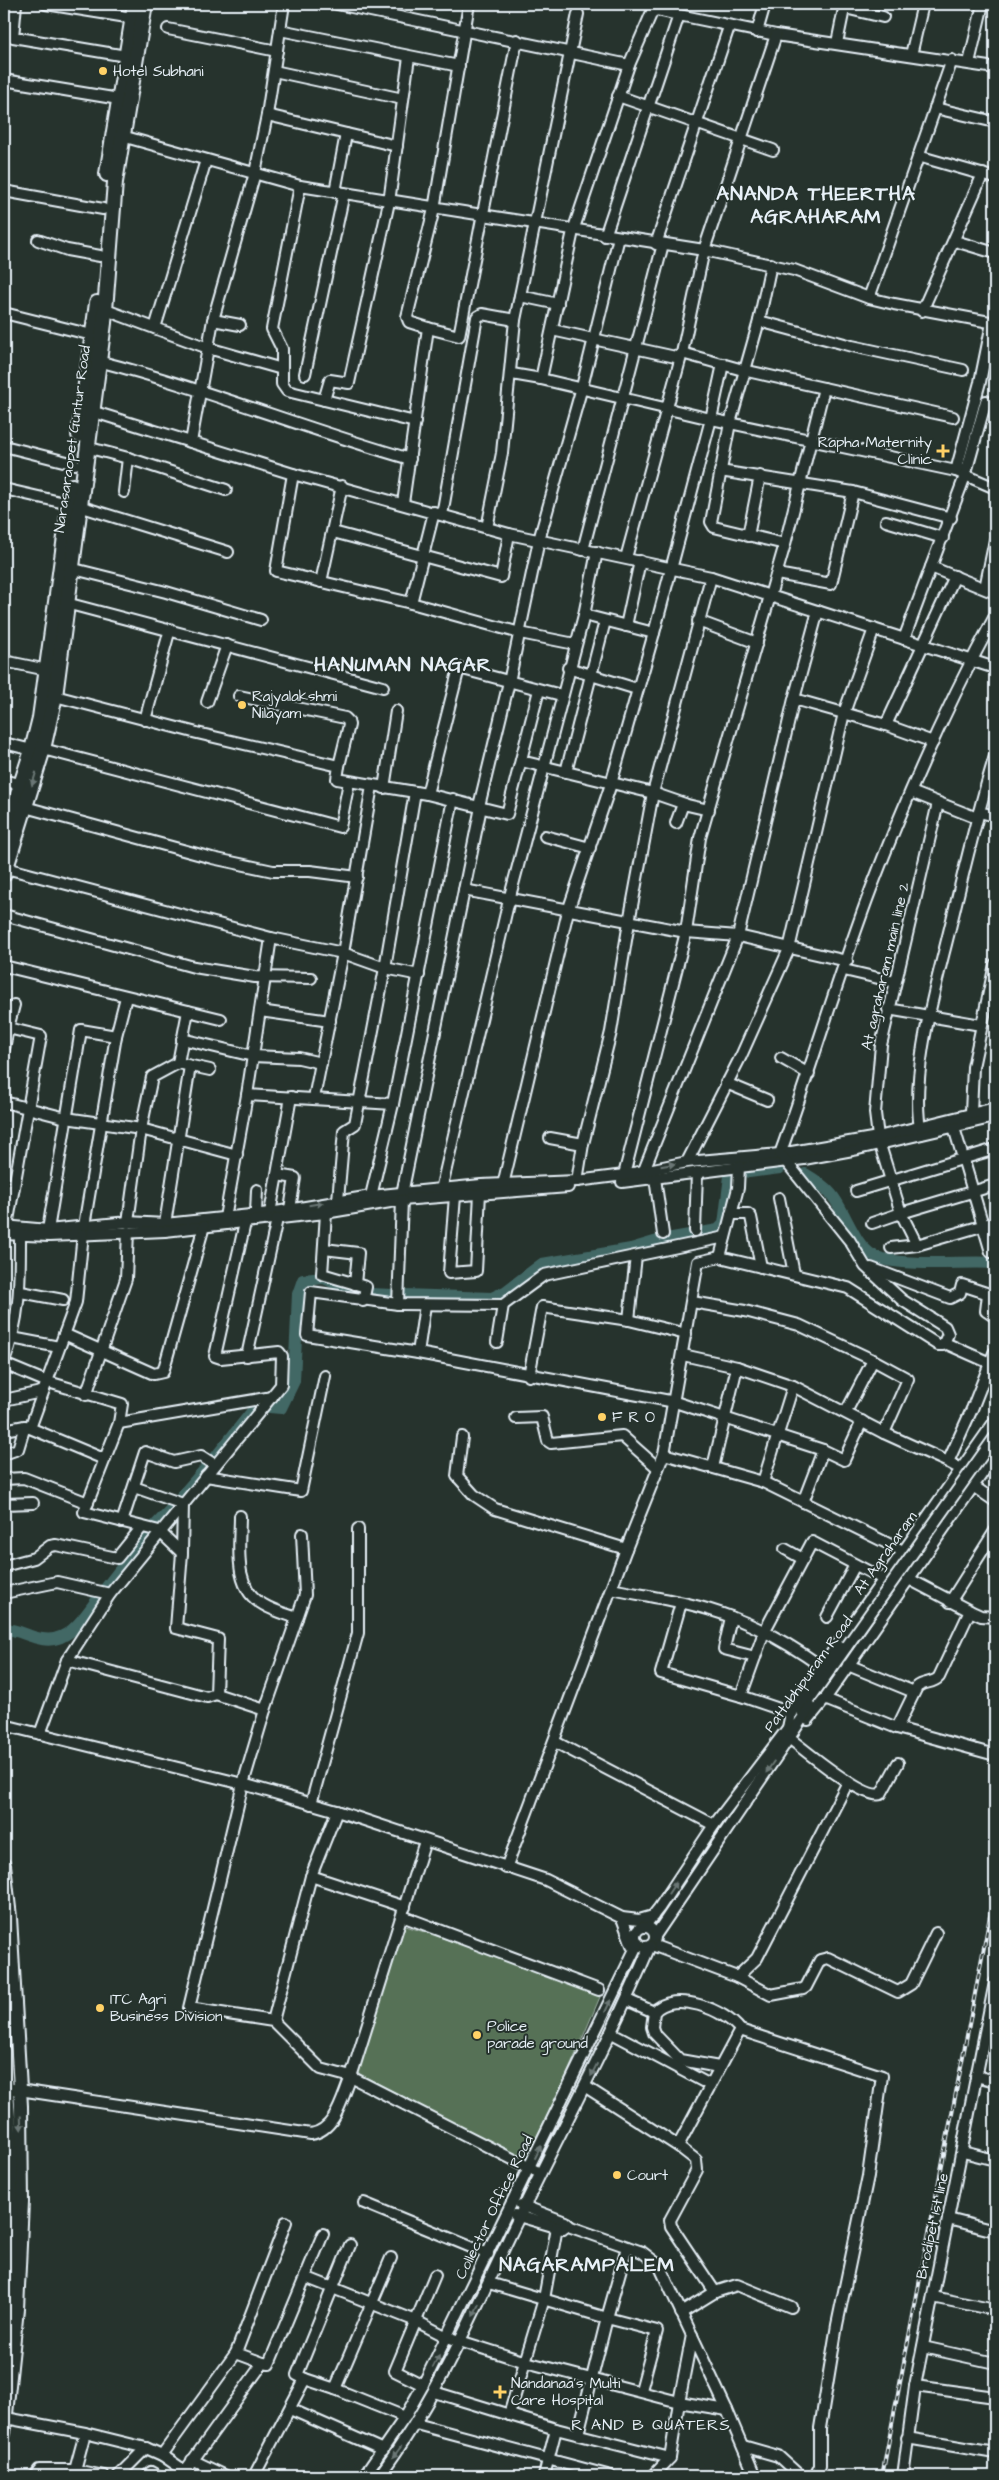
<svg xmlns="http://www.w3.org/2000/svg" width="999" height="2480" font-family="'Architects Daughter',sans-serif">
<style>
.green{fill:#577156;stroke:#a0b1a7}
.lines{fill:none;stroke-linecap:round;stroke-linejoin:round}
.river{stroke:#426765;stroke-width:12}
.minor-casing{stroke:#e8f1f8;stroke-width:14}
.major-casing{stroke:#e8f1f8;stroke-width:16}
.highway-casing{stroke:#e8f1f8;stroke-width:18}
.minor{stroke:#26332d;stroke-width:10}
.major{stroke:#26332d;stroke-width:12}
.highway{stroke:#26332d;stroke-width:14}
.rail-casing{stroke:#e8f1f8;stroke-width:4}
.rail{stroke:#26332d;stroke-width:2;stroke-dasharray:5.5;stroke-linecap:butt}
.minor-bridge-casing{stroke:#e8f1f8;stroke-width:14;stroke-linecap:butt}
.minor-bridge{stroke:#26332d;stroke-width:10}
.oneway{fill:#6a7674}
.poi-dot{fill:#ffd166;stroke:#26332d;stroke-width:2}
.labels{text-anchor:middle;stroke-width:4;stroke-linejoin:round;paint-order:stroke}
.poi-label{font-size:15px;fill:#e8f1f8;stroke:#26332d;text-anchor:start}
.street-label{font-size:15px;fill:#e8f1f8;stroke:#26332d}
.neighbourhood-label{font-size:16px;letter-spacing:1px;fill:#e8f1f8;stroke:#26332d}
.district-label{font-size:20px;font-weight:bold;letter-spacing:1px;fill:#e8f1f8;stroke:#26332d}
</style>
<rect width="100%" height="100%" fill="#26332d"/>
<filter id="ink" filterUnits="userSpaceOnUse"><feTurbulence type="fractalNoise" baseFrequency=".02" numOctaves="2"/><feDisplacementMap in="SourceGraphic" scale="10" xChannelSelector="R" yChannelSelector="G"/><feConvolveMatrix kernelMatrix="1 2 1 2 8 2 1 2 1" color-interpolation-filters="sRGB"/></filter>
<g filter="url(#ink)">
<!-- green -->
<path class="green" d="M403 1925 533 1968 600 1997 565 2079 525 2160 358 2073Z"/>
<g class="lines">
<!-- river -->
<g class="river">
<path d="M749 1172 780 1168"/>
<path d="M805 1174C839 1194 836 1203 854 1234 857 1240 863 1248 868 1252 889 1270 965 1260 995 1263"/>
<path d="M370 1294 393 1295"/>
<path d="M404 1295 492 1298 505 1292 542 1264 631 1249 661 1240 718 1230 724 1224 730 1176"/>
<path d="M270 1407 281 1408 294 1381 298 1294 303 1280 324 1278 360 1294"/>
<path d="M215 1458 255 1408 259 1406"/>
<path d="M181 1497 207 1467"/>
<path d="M156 1525 175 1505"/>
<path d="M106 1588 148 1534"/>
<path d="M4 1629C18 1629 29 1637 42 1639 68 1644 84 1618 97 1600"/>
</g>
<defs>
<g id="minor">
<path d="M16 4 13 37 126 56"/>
<path d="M46 4 133 18"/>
<path d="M337 4 629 65 573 231 541 379 711 419 956 471 995 488"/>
<path d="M845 8 883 17"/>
<path d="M168 29 277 51"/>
<path d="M280 30 459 66"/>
<path d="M757 32 765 4"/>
<path d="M837 43 845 4"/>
<path d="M911 55 923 4"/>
<path d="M969 63 983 4"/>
<path d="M629 65 652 12 657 10 679 15"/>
<path d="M274 71 403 99"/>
<path d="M4 80 125 100"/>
<path d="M618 96 773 150"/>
<path d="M935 108 995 122"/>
<path d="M267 115 397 146"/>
<path d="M122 136 300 186 704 250 794 270 869 298 894 304 995 323"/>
<path d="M918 156 995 178"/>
<path d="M4 191 103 209"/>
<path d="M335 192 346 134"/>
<path d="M605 236 679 15 776 35 995 68"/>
<path d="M38 240 67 250 100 256"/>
<path d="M955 241 995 253"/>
<path d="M656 244 729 27"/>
<path d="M771 264 759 321 730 423 711 522 714 527 785 544"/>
<path d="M520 296 558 304"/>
<path d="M869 298 952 60"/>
<path d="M106 310 208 348 282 369V384L287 391 415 422"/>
<path d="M922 311 983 174"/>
<path d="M4 313 92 335"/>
<path d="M213 320 240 325"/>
<path d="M759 321 852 346 963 370"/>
<path d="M155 328 206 160"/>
<path d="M428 328 409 322 407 317 434 209 469 4"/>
<path d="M552 330 680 358"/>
<path d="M682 353 743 370 953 417"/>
<path d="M98 361C204 388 305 429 410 459"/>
<path d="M282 369V349L272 329 300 186"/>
<path d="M305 374 344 193"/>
<path d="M512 374 541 379"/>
<path d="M324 400 330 380 349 383 389 202 409 57"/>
<path d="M88 410 293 474 509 534 711 577 995 668"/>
<path d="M191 442 213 320 255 173 267 115 284 4"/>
<path d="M4 446 75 464"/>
<path d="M86 447 128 458 226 490"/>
<path d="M720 471 853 492 951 518"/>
<path d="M956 471 980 382 992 323"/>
<path d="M293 474 276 571 411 603 520 633 575 644"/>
<path d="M4 489 69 504"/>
<path d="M124 492 128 458"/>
<path d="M403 503 428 328 459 336 517 40"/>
<path d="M79 506 228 552"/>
<path d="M442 515 477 317 482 314 515 320"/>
<path d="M886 521 943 538"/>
<path d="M487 528 502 453 515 320 578 14"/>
<path d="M333 532 501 577 509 534"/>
<path d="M748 536 760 476"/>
<path d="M583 550 663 244"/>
<path d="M626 558 682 353 704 250 776 35"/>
<path d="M931 567 995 593"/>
<path d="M70 568 166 592 261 620"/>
<path d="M777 574 831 584 853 492"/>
<path d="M321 582 342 486"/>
<path d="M985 588 995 540"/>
<path d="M66 603 383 687"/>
<path d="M411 603 434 512"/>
<path d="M584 615 654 633"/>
<path d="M698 621 757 643"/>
<path d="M626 626 640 561"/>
<path d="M904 639 965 476 986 401"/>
<path d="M4 661 52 671"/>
<path d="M568 668 637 689"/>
<path d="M55 696 197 733 339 766 337 779 427 794 507 814 539 690"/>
<path d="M239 696 345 718 348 721 349 725 339 766"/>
<path d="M794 699 886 725 933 742"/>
<path d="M207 702 227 645"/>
<path d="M145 720 170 629"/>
<path d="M886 725 955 576"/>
<path d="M4 743 32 750"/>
<path d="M43 749 340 827 349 782"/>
<path d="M521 761 653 793 685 804"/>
<path d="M566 772 605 621"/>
<path d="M4 781 21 784"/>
<path d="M384 788 396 711"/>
<path d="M911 792 977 818"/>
<path d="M427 794 459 668 561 695"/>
<path d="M479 806 509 682 539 540 582 387 619 237"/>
<path d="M25 807 212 858 273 871H310L357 877"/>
<path d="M979 812 995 816"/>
<path d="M676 823 683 804 709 810"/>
<path d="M545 836 590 848"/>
<path d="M6 868 271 938 343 953 385 968 419 975"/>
<path d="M464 890 686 932 738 936 847 961"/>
<path d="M4 915 194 967 255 977 311 978"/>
<path d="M4 966 221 1019"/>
<path d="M844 970 895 982"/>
<path d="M888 1009 981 1025"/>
<path d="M260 1011 330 1021"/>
<path d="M182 1039 253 1056 299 1058 321 1063"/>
<path d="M4 1049 8 1028"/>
<path d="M781 1058 809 1074"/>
<path d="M178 1063 188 1011"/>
<path d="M726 1083 767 1100"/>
<path d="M247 1095 393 1104"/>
<path d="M314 1098 343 953 372 786"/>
<path d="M4 1102 66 1118 141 1129 237 1155"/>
<path d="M971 1113 973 1067 995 964"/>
<path d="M952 1121 991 1252"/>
<path d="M921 1134C909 1075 936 986 950 928 964 871 977 813 995 756"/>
<path d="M878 1137 875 1113 881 1045 938 803"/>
<path d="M550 1138 583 1144"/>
<path d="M880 1145 901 1213 995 1185"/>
<path d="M780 1154C812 1066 838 976 871 889 907 795 948 703 995 616"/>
<path d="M687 1162 741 1056 789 949 844 713 874 629"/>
<path d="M644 1170 738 936 794 699 818 611"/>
<path d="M277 1175 295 1178 290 1209"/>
<path d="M624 1175 686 932 700 838 785 544 824 388"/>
<path d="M655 1178 663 1234"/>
<path d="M577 1181 583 1144 611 1032 629 922 653 793 711 577"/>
<path d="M622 1182 804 1159 858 1149 995 1117"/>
<path d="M502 1189 568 911 611 784 654 633 711 419 723 364"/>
<path d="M441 1190 509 900 584 615 597 552"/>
<path d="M856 1191 995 1149"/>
<path d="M402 1194 481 807"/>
<path d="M371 1196 393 1104 453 799"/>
<path d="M455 1196 449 1273 476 1271 480 1193"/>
<path d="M779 1198 794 1274"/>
<path d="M338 1200 344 1131 355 1124 385 968 415 792"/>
<path d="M256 1213 257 1190"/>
<path d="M270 1213 291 1097"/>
<path d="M326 1213 322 1274 366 1287 363 1301"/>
<path d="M731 1214H748L751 1217 761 1267"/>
<path d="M128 1222 141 1129 152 1077 178 1063 210 1070"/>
<path d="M224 1223 247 1095 271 938"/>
<path d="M872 1223 901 1213 917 1245"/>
<path d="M165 1224 190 1066"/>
<path d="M4 1226 48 1230 128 1222 165 1224 270 1213 371 1196 481 1185 577 1181 624 1175 687 1162 780 1154 878 1137 995 1108"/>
<path d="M7 1226 41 1036 8 1028 14 1005"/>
<path d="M84 1226 116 1036 126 997"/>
<path d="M48 1230 81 1030 116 1036"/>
<path d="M695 1231 697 1172"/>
<path d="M4 1234 49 1236 165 1231 325 1213 402 1200 568 1187"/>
<path d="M725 1237 544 1275 503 1305 398 1304 311 1292 307 1335 418 1353 675 1402 823 1450 844 1460 862 1421"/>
<path d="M891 1248 917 1245 995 1222"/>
<path d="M324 1249 358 1253 355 1284"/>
<path d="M720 1257 738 1188 739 1166"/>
<path d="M871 1268 950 1298 960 1293 962 1285 995 1296"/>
<path d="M21 1292 63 1300"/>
<path d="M988 1294 986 1311 995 1317"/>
<path d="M692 1302 745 1311 799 1325 873 1360 908 1379 884 1433"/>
<path d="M398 1304 402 1200"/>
<path d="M629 1320 636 1256"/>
<path d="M64 1334 154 1374 163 1372 204 1226"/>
<path d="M12 1338 59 1347"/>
<path d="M497 1342 503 1305"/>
<path d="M945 1343 990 1363"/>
<path d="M418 1353 425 1305"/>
<path d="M683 1355 737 1367 793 1386 884 1433 948 1462 961 1469 973 1486 995 1501"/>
<path d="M247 1356 277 1219"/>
<path d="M4 1362C21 1316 20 1280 20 1231"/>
<path d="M4 1364 45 1381 122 1404 119 1423 84 1512 159 1531 182 1553"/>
<path d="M529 1376 542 1307 629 1320 686 1334"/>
<path d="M86 1395 126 1279 128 1232"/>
<path d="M4 1400 41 1392"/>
<path d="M846 1412 873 1360"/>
<path d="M516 1418 542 1417 548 1441 551 1443 622 1436 658 1468"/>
<path d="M119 1423 272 1397"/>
<path d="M30 1428 76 1302 83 1234"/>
<path d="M4 1430 25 1426 104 1459"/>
<path d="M462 1437 457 1476 474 1495 495 1509 626 1549"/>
<path d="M4 1454 18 1449 25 1426"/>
<path d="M664 1454 763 1482 905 1552"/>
<path d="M948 1462 972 1409 994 1353 995 1354"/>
<path d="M713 1467 737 1367"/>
<path d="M206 1476 301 1491 325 1376"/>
<path d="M4 1479 24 1478 88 1503"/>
<path d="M763 1482 793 1386"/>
<path d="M134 1487 183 1504 182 1553 176 1628 218 1639 216 1694 265 1710"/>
<path d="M803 1502 823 1450"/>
<path d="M4 1504 33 1503"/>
<path d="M240 1516C240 1545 232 1589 264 1605 274 1611 286 1614 297 1618"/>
<path d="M122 1522 145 1452 174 1462 201 1456 215 1465"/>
<path d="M302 1534 305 1595 265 1710 243 1784 189 2008 273 2021 321 2069 351 2077 425 1841"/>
<path d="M785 1549 803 1559"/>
<path d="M4 1566 34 1558 50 1546 56 1545 117 1558 142 1527"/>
<path d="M909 1579 970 1611 981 1616 995 1617"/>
<path d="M611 1589C651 1597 693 1602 731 1617 764 1629 794 1647 822 1667"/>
<path d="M4 1593 57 1582 110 1594"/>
<path d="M950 1602 995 1531"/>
<path d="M681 1603 661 1673 741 1696 791 1713"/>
<path d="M731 1617 724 1649 755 1657"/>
<path d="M827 1617 855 1565"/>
<path d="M67 1660 207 1697 216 1694"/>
<path d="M848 1665 914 1692"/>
<path d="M741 1696 764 1632 812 1542 885 1580"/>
<path d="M825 1699 897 1728 995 1755"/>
<path d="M801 1711 847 1646"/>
<path d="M808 1720 825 1699 995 1455"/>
<path d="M4 1725 243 1784 337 1811 546 1880 622 1918 639 1920 653 1916"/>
<path d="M788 1728 791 1713 822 1667 995 1421"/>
<path d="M897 1728 917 1687C924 1681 933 1684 939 1677L970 1611"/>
<path d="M40 1734 67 1660 110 1594 281 1385 282 1356 279 1352 221 1358 215 1356 245 1223"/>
<path d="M789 1738C805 1750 863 1800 881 1794L898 1763"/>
<path d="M555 1742 714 1825"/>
<path d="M311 1804 358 1633V1529"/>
<path d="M506 1868 626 1549 664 1454 698 1262 720 1257 848 1288 938 1345H943L948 1334 945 1327 902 1300 865 1266 850 1241 780 1154"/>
<path d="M311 1876 405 1907"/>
<path d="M402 1916 599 1990"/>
<path d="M622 1918 632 1945"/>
<path d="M644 1927 659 1908 714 1825 791 1724"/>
<circle cx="645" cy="1937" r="10"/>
<path d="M655 1936 810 1707"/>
<path d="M652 1945 737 1977 757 1958 848 1782"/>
<path d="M737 1977 771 1995 803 1989 806 1987 820 1960 828 1958 898 1992 911 1984 936 1933"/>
<path d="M627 2000 654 2012"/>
<path d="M273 2021 311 1876 337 1811"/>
<path d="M612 2033 710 2085"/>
<path d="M719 2067 680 2060 654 2033 652 2027 654 2012C673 1989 726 2010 740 2030"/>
<path d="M976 2076 995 2081"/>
<path d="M586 2087 678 2146 696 2160 697 2170 670 2220 671 2226 715 2292"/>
<path d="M13 2089 311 2134C336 2130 342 2098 351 2077L536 2171"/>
<path d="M678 2146 740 2030 882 2076 868 2176 837 2325 820 2428V2466L815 2476"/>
<path d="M963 2152 995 2160"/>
<path d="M364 2203 488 2254"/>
<path d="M521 2205 565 2222 571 2227 642 2252 659 2265 727 2410 755 2476"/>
<path d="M515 2215 563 2229"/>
<path d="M948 2219 995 2231"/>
<path d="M305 2277 416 2321 447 2337 526 2362 679 2402 692 2335"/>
<path d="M489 2283 607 2318 627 2247"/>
<path d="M933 2297 995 2310"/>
<path d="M681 2313 715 2292 737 2285 791 2307"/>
<path d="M923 2347 995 2363"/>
<path d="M263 2363 269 2364 323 2234"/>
<path d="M305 2379 297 2375 350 2245"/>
<path d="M423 2385 395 2371 435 2275"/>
<path d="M915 2386 995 2397"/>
<path d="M335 2389 405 2417"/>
<path d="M434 2392 556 2429 670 2458"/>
<path d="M290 2409 383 2450"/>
<path d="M509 2415 544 2299 557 2227"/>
<path d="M6 2418 85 2433 146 2448 162 2455 185 2471 263 2363 236 2353 286 2222"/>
<path d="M416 2424 611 2476"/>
<path d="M85 2433 75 2470 104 2476"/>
<path d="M578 2434 607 2318 657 2331 641 2390"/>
<path d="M907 2438 995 2453"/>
<path d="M743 2446 778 2456 800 2476"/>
<path d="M162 2455 236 2353"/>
<path d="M192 2460 226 2476"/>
<path d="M35 2476 39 2470H75"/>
<path d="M118 2476 146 2448"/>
<path d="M147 2476 151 2472 158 2476"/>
<path d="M254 2476 305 2379 335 2389 391 2258"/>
<path d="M364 2476 405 2417 423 2385 638 1943"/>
<path d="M379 2476C433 2404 469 2323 507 2242 554 2143 607 2047 650 1946"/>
<path d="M544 2476 556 2429"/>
<path d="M653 2476 670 2458 679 2402 727 2410"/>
<path d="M903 2476 915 2386 995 1982"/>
</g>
<g id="major">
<path d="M4 1865 10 1917 21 2106 22 2202 17 2309 4 2433"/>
<path d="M4 2051C7 2092 11 2132 12 2173 12 2227 9 2280 4 2334"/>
</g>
<g id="highway">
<path d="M107 174 135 4"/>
<path d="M79 435 97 303"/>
<path d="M4 838 32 750 40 718 72 486"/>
<path d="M4 874 43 749 55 696 104 323 115 182 145 4"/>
</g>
</defs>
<!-- minor casing -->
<use href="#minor" class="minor-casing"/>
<!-- major casing -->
<use href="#major" class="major-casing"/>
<!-- highway casing -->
<use href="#highway" class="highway-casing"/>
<!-- minor -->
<use href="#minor" class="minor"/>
<!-- major -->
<use href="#major" class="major"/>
<!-- highway -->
<use href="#highway" class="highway"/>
<defs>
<path id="rail" d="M882 2476 995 1890"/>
</defs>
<!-- rail casing -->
<use href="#rail" class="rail-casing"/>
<!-- rail -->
<use href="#rail" class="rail"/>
<defs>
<path id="minor-bridge" d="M847 1646 995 1437"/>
</defs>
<!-- minor-bridge casing -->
<use href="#minor-bridge" class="minor-bridge-casing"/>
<!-- minor-bridge -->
<use href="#minor-bridge" class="minor-bridge"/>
</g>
<!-- one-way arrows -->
<defs><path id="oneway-solid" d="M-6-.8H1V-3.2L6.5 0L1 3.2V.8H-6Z" transform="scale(1.25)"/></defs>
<g class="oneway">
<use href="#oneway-solid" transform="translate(34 779) rotate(107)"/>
<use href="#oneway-solid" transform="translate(668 1165) rotate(-10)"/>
<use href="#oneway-solid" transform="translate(316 1204) rotate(-9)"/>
<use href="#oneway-solid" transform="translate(770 1767) rotate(124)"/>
<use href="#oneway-solid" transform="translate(672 1888) rotate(-57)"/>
<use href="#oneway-solid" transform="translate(608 2006) rotate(-65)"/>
<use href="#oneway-solid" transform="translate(594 2070) rotate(116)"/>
<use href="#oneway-solid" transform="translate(21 2123) rotate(88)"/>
<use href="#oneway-solid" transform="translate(538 2152) rotate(-64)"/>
<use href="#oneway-solid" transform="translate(476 2310) rotate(116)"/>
<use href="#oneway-solid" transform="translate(436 2361) rotate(-63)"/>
<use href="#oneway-solid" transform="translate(397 2452) rotate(127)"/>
</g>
</g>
<!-- markers -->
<g class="poi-dot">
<circle cx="103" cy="71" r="5"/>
<path d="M940.5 443.5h5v5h5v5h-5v5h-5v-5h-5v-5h5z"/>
<circle cx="242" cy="705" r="5"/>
<circle cx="602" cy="1417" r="5"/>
<circle cx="100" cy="2008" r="5"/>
<circle cx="477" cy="2035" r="5"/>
<circle cx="617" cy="2175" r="5"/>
<path d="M497.5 2384.5h5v5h5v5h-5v5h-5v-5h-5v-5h5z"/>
</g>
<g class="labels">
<!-- poi labels -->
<g class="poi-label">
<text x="113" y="76">Hotel Subhani</text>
<text x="932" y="447" text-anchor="end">Rapha Maternity<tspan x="932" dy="17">Clinic</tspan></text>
<text x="252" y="701">Rajyalakshmi<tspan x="252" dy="17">Nilayam</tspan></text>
<text x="612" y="1422">F R O</text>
<text x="110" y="2004">ITC Agri<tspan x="110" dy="17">Business Division</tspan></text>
<text x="487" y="2031">Police<tspan x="487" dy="17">parade ground</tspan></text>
<text x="627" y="2180">Court</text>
<text x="511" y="2388">Nandanaa's Multi<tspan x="511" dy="17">Care Hospital</tspan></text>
</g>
<!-- street labels -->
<g class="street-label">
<text transform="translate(72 439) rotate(-82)" y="5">Narasaraopet Guntur Road</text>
<text transform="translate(885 966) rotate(-77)" y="5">At agraharam main line 2</text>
<text transform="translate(885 1553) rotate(-55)" y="5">At Agraharam</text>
<text transform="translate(808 1674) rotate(-54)" y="5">Pattabhipuram Road</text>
<text transform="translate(494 2207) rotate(-64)" y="5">Collector Office Road</text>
<text transform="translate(932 2226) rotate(-78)" y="5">Brodipet 1st line</text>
</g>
<!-- neighbourhood labels -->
<g class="neighbourhood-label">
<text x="651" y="2430">R AND B QUATERS</text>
</g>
<!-- district labels -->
<g class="district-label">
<text x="816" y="200">ANANDA THEERTHA<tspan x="816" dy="23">AGRAHARAM</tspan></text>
<text x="403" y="671">HANUMAN NAGAR</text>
<text x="587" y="2271">NAGARAMPALEM</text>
</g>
</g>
<!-- margin -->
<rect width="999" height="2480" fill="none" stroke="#26332d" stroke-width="20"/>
<rect x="10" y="10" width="979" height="2460" fill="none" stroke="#e8f1f8" stroke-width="2" filter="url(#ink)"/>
</svg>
